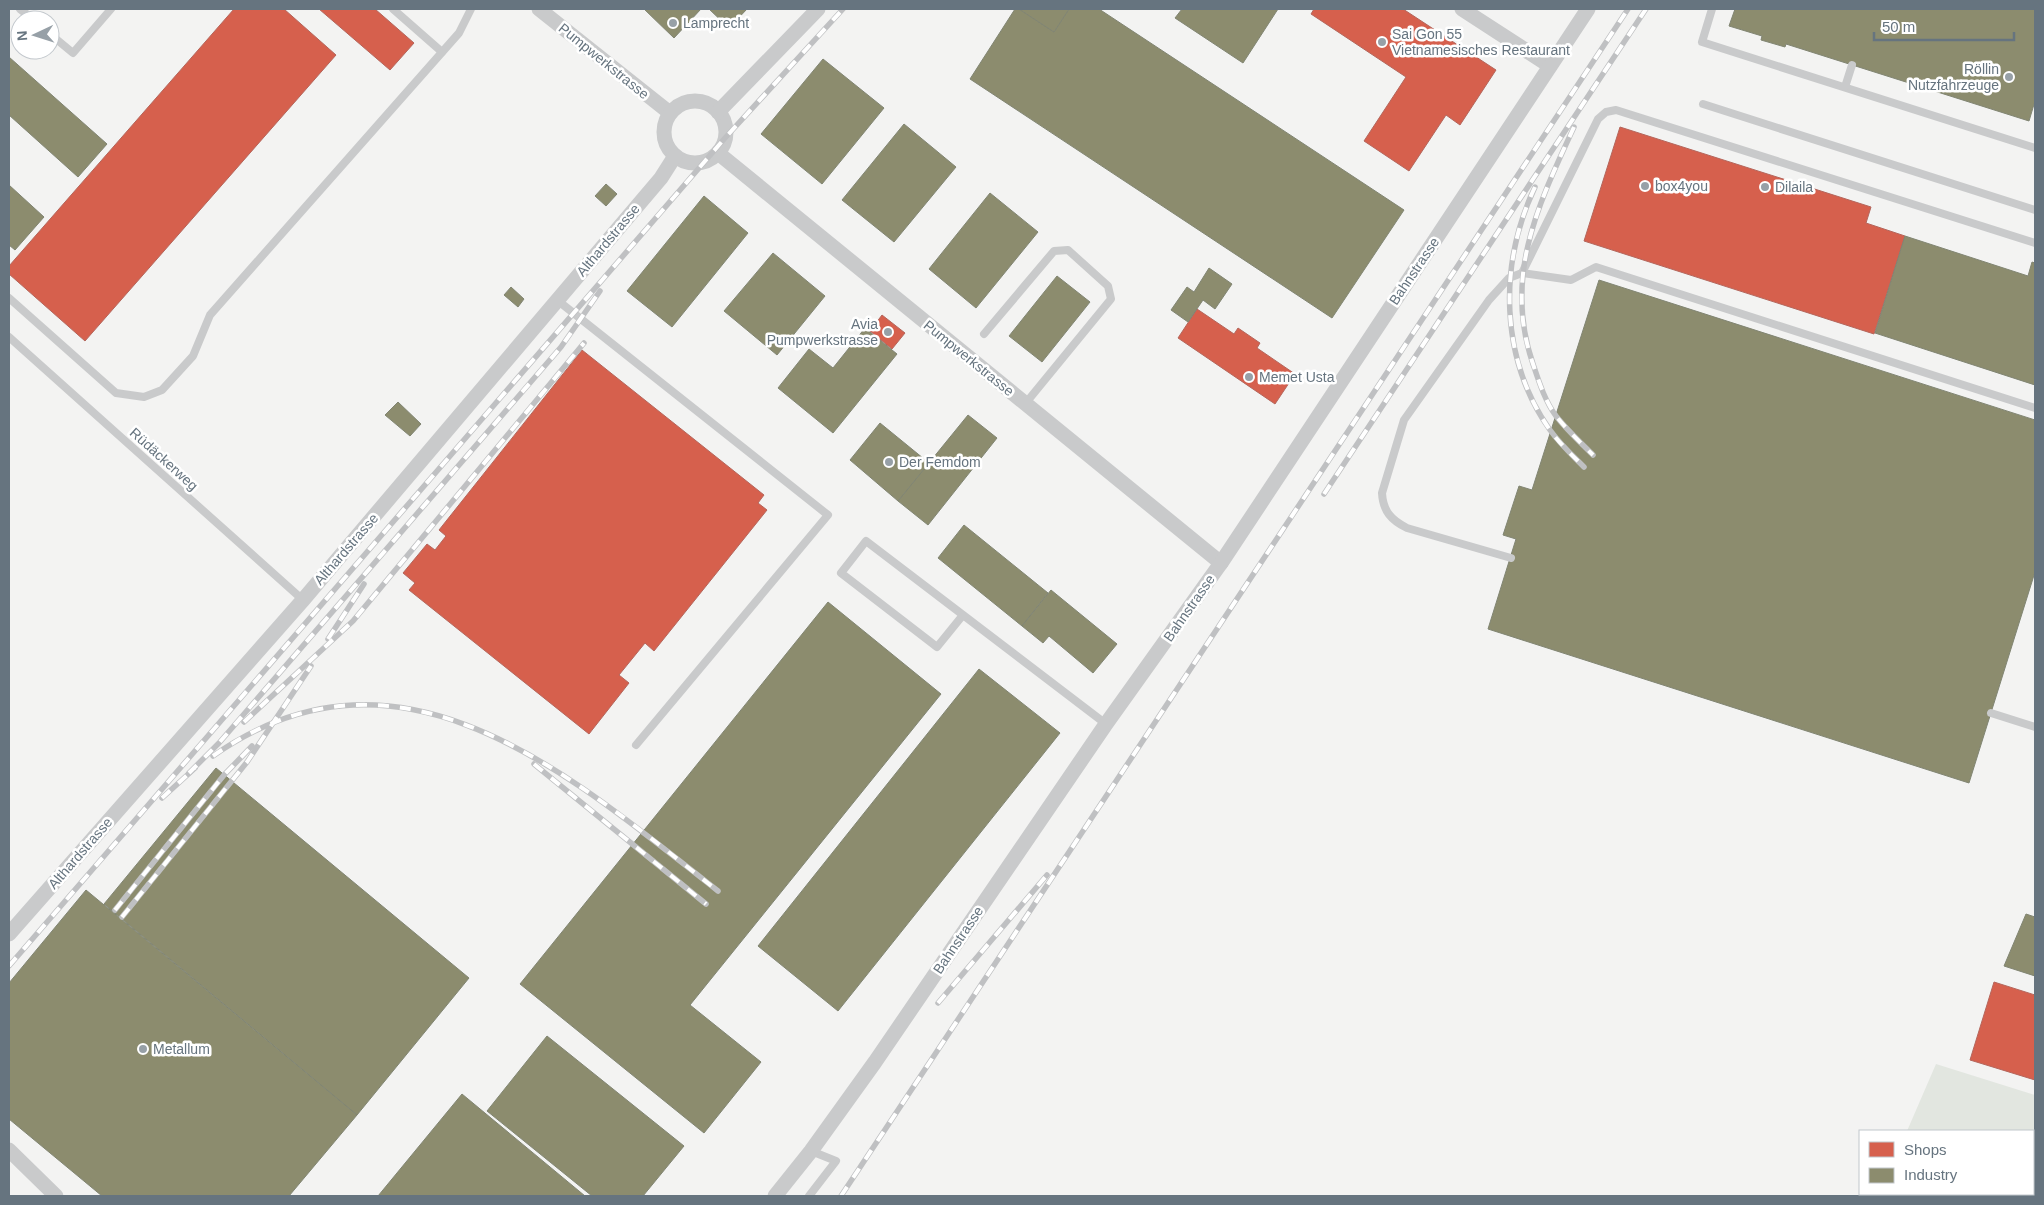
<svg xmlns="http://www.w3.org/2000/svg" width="2044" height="1205" font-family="Arial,sans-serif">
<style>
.green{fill:#e2e6e0}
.shops{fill:#d6604d;stroke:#b4665c}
.industry{fill:#8c8c6e;stroke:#818573}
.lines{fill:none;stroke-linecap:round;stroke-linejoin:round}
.service{stroke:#c9cacb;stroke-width:8}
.minor{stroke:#c9cacb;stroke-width:15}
.rail-casing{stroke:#bfc0c2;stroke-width:5.5}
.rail{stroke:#fff;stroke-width:4;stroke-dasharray:11;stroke-linecap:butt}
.poi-dot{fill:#97a0a7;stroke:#fff;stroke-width:2}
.labels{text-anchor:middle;stroke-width:5;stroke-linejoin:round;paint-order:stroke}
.poi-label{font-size:14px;fill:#66747f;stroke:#fff;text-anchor:start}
.street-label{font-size:14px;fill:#66747f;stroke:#fff}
</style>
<rect width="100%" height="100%" fill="#f3f3f2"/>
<!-- green -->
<path class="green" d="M1936 1064 2035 1095V1196H1879L1880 1194H2033V1131H1907Z"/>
<!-- shops -->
<g class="shops">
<path d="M234 9H284L336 55 85 341 9 274V266Z"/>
<path d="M319 9H375L414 43 390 70Z"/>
<path d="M1314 9H1403L1496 70 1460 125 1446 115 1409 171 1364 141 1406 77 1311 14Z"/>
<path d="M1620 127 1871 207 1866 223 1905 236 1874 334 1584 241Z"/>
<path d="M1197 309 1234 334 1238 328 1260 343 1257 348 1295 374 1275 404 1178 338Z"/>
<path d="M882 315 905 333 892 349 870 331Z"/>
<path d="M582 350 764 495 758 503 767 510 654 651 645 643 619 675 629 683 589 734 409 590 415 583 403 573 427 544 435 550 446 536 439 530Z"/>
<path d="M1994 982 2035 995V1080L1970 1060Z"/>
</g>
<!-- industry -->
<g class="industry">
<path d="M644 9H701L674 38Z"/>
<path d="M709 9H747L729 28Z"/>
<path d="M1015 9H1019L1054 32 1069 9H1099L1404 210 1332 318 970 79Z"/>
<path d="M1019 9H1069L1054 32Z"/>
<path d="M1182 9H1278L1243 63 1175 18Z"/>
<path d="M1735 9H2035V101L2029 121 1786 44 1785 47 1761 40 1762 36 1729 26Z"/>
<path d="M9 57 107 144 78 177 9 115Z"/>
<path d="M823 59 884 108 822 184 761 134Z"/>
<path d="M904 124 956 167 894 242 842 200Z"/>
<path d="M606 184 617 194 606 206 595 196Z"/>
<path d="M9 185 44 217 15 250 9 245Z"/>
<path d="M990 193 1038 232 976 308 929 269Z"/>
<path d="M704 196 748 233 672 327 627 291Z"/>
<path d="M1905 236 2028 276 2032 262 2035 263V385L1875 333Z"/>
<path d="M773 253 825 296 777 355 724 311Z"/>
<path d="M1209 268 1232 284 1215 309 1203 300 1188 322 1171 310 1187 287 1194 292Z"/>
<path d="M1057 276 1090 302 1042 362 1009 336Z"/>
<path d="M1599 280 2035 420V572L1969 783 1488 629 1516 539 1503 535 1519 486 1532 490Z"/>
<path d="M511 287 524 299 518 307 504 295Z"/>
<path d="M865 328 897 354 833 433 778 388 809 349 833 368Z"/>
<path d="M398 402 421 424 410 436 385 415Z"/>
<path d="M968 415 997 438 928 525 898 501Z"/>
<path d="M880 423 929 463 898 501 850 460Z"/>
<path d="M964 525 1048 593 1022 626 938 558Z"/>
<path d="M1051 590 1117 644 1093 673 1049 636 1043 643 1022 626Z"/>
<path d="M828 602 941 694 690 1005 761 1062 704 1133 520 984Z"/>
<path d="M979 669 1060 733 838 1011 758 946Z"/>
<path d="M216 768 469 978 357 1115 104 904Z"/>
<path d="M86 890 357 1115 289 1196H102L9 1119V983Z"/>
<path d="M2026 914 2035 917V976L2004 966Z"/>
<path d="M547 1036 684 1146 643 1196H592L487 1111Z"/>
<path d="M462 1094 585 1196H378Z"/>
</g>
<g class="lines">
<!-- service -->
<g class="service">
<path d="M20 9 34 20"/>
<path d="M393 9 442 52"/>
<path d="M1712 9 1702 42 2035 148"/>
<path d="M50 34 73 53 111 9"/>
<path d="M1845 87 1852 65"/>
<path d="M1703 104 2035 210"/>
<path d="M1522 273 1598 119 1606 112 1616 110 2035 243"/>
<path d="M9 298 116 393 144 397 162 390 193 356 210 315 459 33 471 9"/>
<path d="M557 300 828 515 636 745"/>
<path d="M984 334 1054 251 1068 250 1108 286 1111 299 1025 404"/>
<path d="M9 337 303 600"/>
<path d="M1511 558 1407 528C1391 520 1383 511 1382 493L1404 420 1489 300 1509 278 1522 273 1571 280 1596 267 2035 408"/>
<path d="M963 615 937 647 841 573 866 541 1106 724"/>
<path d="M1991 713 2035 727"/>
<path d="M809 1196 836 1161 811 1151"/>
</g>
<!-- minor -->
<g class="minor">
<path d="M539 9 670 113"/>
<path d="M1462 9 1550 66"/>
<circle cx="695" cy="132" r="31"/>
<path d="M718 112 818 9"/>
<path d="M718 153 1221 563"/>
<path d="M9 934 303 600 661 178 675 156"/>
<path d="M9 1150 56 1196"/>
<path d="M775 1196 811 1151 875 1062 1106 724 1221 563 1588 9"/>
</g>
<defs>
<g id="rail">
<path d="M1574 127C1538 205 1503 277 1533 364 1539 382 1545 401 1556 416 1567 430 1581 443 1593 455"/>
<path d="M1535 187C1498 265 1500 359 1550 430 1560 444 1572 455 1584 467"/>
<path d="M1324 494 1646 9"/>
<path d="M328 639 364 584"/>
<path d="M244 722 353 621 584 343"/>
<path d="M213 756C401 624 571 776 718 891"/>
<path d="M534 764 706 904"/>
<path d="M189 773 219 743 561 347 600 291"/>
<path d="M162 798 195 768"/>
<path d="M115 910 224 775 252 746"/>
<path d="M122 917 247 762 311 666"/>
<path d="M9 966 725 138 843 9"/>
<path d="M938 1003 1047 875"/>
<path d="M841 1196 1628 9"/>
</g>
</defs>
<!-- rail casing -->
<use href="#rail" class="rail-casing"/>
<!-- rail -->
<use href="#rail" class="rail"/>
</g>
<!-- markers -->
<g class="poi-dot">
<circle cx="673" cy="23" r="5"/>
<circle cx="1382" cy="42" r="5"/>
<circle cx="2009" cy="77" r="5"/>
<circle cx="1645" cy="186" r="5"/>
<circle cx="1765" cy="187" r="5"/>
<circle cx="888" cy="332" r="5"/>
<circle cx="1249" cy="377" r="5"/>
<circle cx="889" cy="462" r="5"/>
<circle cx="143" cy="1049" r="5"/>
</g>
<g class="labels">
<!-- poi labels -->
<g class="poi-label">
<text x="683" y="28">Lamprecht</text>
<text x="1392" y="39">Sai Gon 55<tspan x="1392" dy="16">Vietnamesisches Restaurant</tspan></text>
<text x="1999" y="74" text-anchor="end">Röllin<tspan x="1999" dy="16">Nutzfahrzeuge</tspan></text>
<text x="1655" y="191">box4you</text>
<text x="1775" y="192">Dilaila</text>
<text x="878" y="329" text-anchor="end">Avia<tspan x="878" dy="16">Pumpwerkstrasse</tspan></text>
<text x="1259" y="382">Memet Usta</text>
<text x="899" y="467">Der Femdom</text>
<text x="153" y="1054">Metallum</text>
</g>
<!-- street labels -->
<g class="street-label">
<text transform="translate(604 61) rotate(39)" y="5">Pumpwerkstrasse</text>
<text transform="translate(608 240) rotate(-50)" y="5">Althardstrasse</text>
<text transform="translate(1414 271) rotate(-56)" y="5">Bahnstrasse</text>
<text transform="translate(969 358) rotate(39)" y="5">Pumpwerkstrasse</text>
<text transform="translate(164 459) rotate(42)" y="5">Rüdäckerweg</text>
<text transform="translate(346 549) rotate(-49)" y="5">Althardstrasse</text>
<text transform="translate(1189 608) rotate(-55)" y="5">Bahnstrasse</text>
<text transform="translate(80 853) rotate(-49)" y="5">Althardstrasse</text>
<text transform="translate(958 940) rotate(-56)" y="5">Bahnstrasse</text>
</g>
</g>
<!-- border -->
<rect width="2044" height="1205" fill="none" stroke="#66747f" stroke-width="20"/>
<!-- legend -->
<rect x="1859" y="1130" width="175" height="65" fill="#ffffff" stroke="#c2c7cc"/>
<rect x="1869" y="1142" width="25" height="15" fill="#d6604d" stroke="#c2c7cc"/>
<text x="1904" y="1155" font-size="15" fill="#66747f">Shops</text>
<rect x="1869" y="1168" width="25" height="15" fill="#8c8c6e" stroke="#c2c7cc"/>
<text x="1904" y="1180" font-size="15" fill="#66747f">Industry</text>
<!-- north arrow -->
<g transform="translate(35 35) rotate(266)"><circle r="24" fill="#ffffff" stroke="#c2c7cc"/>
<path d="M0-4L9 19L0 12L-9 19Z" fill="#97a0a7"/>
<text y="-8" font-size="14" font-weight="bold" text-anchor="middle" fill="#66747f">N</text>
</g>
<!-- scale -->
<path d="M1874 32v8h140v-8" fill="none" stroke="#66747f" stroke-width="2.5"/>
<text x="1882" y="32" font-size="15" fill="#66747f" stroke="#ffffff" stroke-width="4" paint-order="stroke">50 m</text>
</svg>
